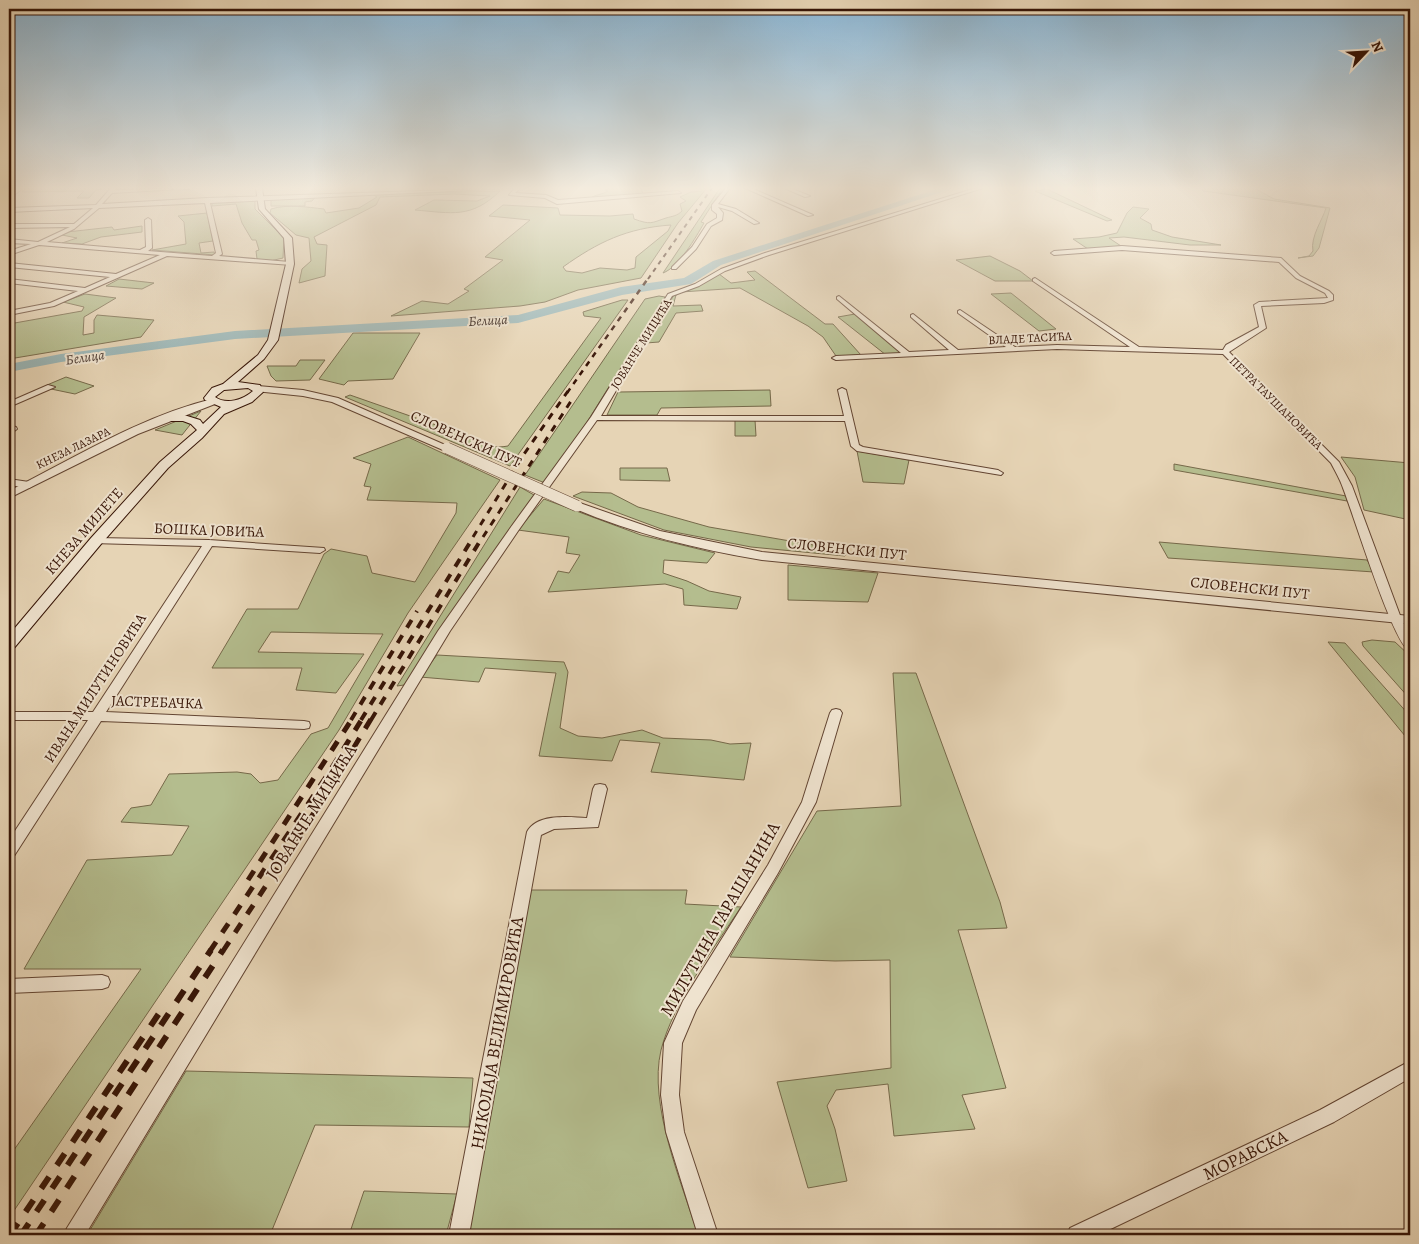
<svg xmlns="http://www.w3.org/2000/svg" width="1419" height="1244" font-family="Alegreya,serif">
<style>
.green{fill:#b4bd8e;stroke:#76694a;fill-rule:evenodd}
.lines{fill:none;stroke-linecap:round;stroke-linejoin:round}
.river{fill:#9ab6b7;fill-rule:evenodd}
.minor-casing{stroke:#634532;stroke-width:2}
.tertiary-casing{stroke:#634532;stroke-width:2}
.secondary-casing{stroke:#371507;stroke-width:2}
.minor{fill:#efe3cf;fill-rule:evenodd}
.tertiary{fill:#efe3cf;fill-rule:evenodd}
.secondary{fill:#efe3cf;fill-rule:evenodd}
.rail-far5{stroke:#371507;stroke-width:2;stroke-dasharray:4.5 4.5;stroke-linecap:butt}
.rail-far4{stroke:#371507;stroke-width:2.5;stroke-dasharray:5.5 5.5;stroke-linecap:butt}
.rail-far3{stroke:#371507;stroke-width:3;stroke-dasharray:7 7;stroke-linecap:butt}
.rail-far2{stroke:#371507;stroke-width:4;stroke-dasharray:9 9;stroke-linecap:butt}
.rail-far1{stroke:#371507;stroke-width:5;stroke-dasharray:11 11;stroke-linecap:butt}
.rail{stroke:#371507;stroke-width:6;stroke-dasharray:14 14;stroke-linecap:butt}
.tertiary-bridge-casing{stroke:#634532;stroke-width:12;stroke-linecap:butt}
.tertiary-bridge{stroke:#efe3cf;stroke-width:11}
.labels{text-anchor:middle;stroke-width:4;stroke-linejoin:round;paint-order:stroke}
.far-street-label{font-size:12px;fill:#371507;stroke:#efe3cf}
.far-water-label{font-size:14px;font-style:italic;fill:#55453c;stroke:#efe3cf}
.street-label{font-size:15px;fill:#371507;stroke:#efe3cf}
.near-street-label{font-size:18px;fill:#371507;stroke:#efe3cf}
</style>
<rect width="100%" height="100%" fill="#e6d4b5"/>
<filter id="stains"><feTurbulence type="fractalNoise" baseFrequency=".004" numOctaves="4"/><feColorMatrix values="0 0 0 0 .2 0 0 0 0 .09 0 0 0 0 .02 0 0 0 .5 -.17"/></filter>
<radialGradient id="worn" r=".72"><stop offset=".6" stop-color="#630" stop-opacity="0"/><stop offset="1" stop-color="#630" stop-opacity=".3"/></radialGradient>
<!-- green -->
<g class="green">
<path d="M26 188H110L96 190 89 198H77L84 191 22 192Z"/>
<path d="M609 188H641L643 194 590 199C595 194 602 195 608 191L605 190Z"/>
<path d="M700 188H707L678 223 641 278 578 290 545 302 520 306 391 316 422 301 448 304 469 291 464 289 503 260 485 257 530 220 489 216 503 205 558 208 560 215 610 216 633 214 634 219C651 225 651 223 666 218 673 216 677 216 682 211L680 204 686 201 680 197 691 192 702 191ZM671 225 668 231 636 257 635 268 627 270 600 268 582 273 566 271 563 267C598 242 627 228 671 225Z"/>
<path d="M720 188H723L701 222 704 223C696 237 679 267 663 273Z"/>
<path d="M1202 188H1254L1274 199 1330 208 1319 248 1313 256 1298 258 1309 256 1313 251C1310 237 1323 219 1326 208L1203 191Z"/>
<path d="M1047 189 1112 220 1107 221 1035 191Z"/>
<path d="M500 191C471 219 452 213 415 210L434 200 477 201 490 196 454 194 380 197 376 205 314 237 317 244 327 245 325 276 299 283 302 269 311 261 309 238 296 235 270 213 271 209C287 204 307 207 324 209L326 213 359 208 377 197 372 194Z"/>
<path d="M316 196 312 201 305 202V206H271V199Z"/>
<path d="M252 200 255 201V209L284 238 283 258 270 261 257 259 256 251 259 250 256 240H252L242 223 236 204 212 206V201Z"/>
<path d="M1133 207 1149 209 1140 218 1151 224 1152 230 1172 237 1221 245H1190L1124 237 1109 238 1121 246 1088 249 1073 239 1099 237 1117 233 1127 213Z"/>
<path d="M207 213 213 241 199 243 201 253 214 252 215 255 152 250 186 244 184 222 178 216Z"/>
<path d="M142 226V232L101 237 82 244 62 243 77 238 62 235 67 232 112 227 114 230Z"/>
<path d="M990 256 1020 271 1033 281H995L956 260Z"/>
<path d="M755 271 825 324H833L861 355 836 356 823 337 808 326 740 288 681 292 676 295 673 306 701 305 703 311 676 313 659 342 646 343 675 293 704 283 719 274 731 283 755 280 747 272Z"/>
<path d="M119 279 154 283 142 289 106 286Z"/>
<path d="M1011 293 1056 329 1039 331 991 294Z"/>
<path d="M85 294 116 298 84 317 83 335 94 333V320L97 315 154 320 141 337 9 359V324L82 311 84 307 63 302Z"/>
<path d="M659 296 665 297 587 422 545 483 525 475 645 299Z"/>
<path d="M622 300H628L510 466 345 397 350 395 479 440C488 447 497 448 508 446L601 318 584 316 583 312Z"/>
<path d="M855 314 900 350 899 353 886 355 838 317Z"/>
<path d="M353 333H420L393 379 348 381 344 385 319 379Z"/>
<path d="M300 360H325L310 380 276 381 271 376 267 366H296Z"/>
<path d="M66 377 94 386 75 394 51 389 55 387 47 385Z"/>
<path d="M770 390 771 406 661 408 657 415H607L618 392Z"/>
<path d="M201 411 182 435 155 430Z"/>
<path d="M735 419 755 420 756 436H735Z"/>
<path d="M408 437 500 480 408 613 339 730 9 1218V1157L141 969H24L87 860 172 855 189 826 121 822 131 808 151 805 169 774 237 772 251 774 260 783 278 780 311 734 328 728 383 634 271 632 258 652 364 654 336 693 296 690 302 668H212L247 609H298L324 554 331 549 367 556 372 573 415 582 456 513 457 503 367 500 371 487 364 486 371 464 353 458Z"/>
<path d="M857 451 909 460 904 484 863 482Z"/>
<path d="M1341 457 1410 463V520L1364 510 1355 477Z"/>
<path d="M1174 464 1346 496 1347 501 1174 470Z"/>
<path d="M620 468H667L670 481 620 480Z"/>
<path d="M520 487 534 495 404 685 397 686Z"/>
<path d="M582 492 611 493 638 507 709 527 819 546 847 554 845 556 751 547 664 530 573 496Z"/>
<path d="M544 499 641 535 715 553 707 563 664 560 663 573 687 581 709 591 741 597 737 609 684 605 683 589 665 584 548 592 558 571 569 573 580 555 566 553 569 537 518 530Z"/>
<path d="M1159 542 1367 560 1374 572 1168 558Z"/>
<path d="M788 565 878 573 868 602 788 600Z"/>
<path d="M1372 640 1395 642 1410 656V699L1363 646 1362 642Z"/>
<path d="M1328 642 1345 643 1410 716V742Z"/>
<path d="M437 655 564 662 568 672 560 728 578 736 602 738 642 730 663 738 711 740 730 744 751 743 744 780 651 772 660 743 620 740 612 761 539 756 556 673 485 668 479 682 420 677Z"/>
<path d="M893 673H916L1000 902 1007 928 958 930 1006 1088 962 1095 975 1129 894 1136 888 1084 836 1090 827 1106 835 1129 847 1181 808 1188 777 1082 891 1068 890 960 835 961 730 957 817 811 901 806Z"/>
<path d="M530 890H687L685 904 741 907C714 948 673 1003 661 1050 648 1105 682 1183 698 1235H467Z"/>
<path d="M186 1071 473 1078 469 1127 315 1125 270 1235H87Z"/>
<path d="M364 1191 457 1194 446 1235H349Z"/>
</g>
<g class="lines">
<!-- river -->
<path class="river" d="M940 188H954L721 265 691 284 622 295 518 323 235 339 61 362 9 372V364L61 354 235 331 518 315 621 287 684 278 713 261Z"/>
<defs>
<g id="minor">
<path d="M18 188H23L9 199V196Z"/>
<path d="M111 188H116L115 190 196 188 112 193 102 204 207 198 511 188 210 203 222 254 219 256 290 262 292 263V265L167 256 54 306 9 315V311L50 303 78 291 9 283V279L85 288 110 277 9 267V263L116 274 160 255 39 245 9 255V251L31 244 9 243V239L38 242 70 227 9 228V224H74L93 208 9 212V208L96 205ZM205 203 216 253 212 256 148 251 152 248 151 220 148 218 145 220 146 247 140 250 47 242 74 229 99 208Z"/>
<path d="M515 188H520L515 193 546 195 558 200 678 191 681 193 557 204 545 198 509 195Z"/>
<path d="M726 188H730L718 204 736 209 759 223 754 224 732 211 718 207 723 213 722 220 711 226 696 249 676 269H672V267L692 247 707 224 717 218V214L712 210V205Z"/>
<path d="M745 188H751L813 215 808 216Z"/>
<path d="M784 188H790L810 196 805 197Z"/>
<path d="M976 188H983L769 255 725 271 699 286 672 296 601 416H844L838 390 842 388 846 390 859 445 863 447 998 470 1003 473 1001 475 857 451 851 446 845 421 597 420 518 531 450 631 85 1235H64L67 1228 438 631 511 527 591 417 668 294 695 284 721 269 765 253Z"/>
<path d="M1122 246 1281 258 1300 276 1329 291 1333 295V300L1324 303 1261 306 1266 328 1229 352 1339 462 1352 486 1401 618 1410 636V651C1394 647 1352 510 1343 488 1340 479 1335 471 1331 463L1223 354 1057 349 836 360 832 358 836 356 901 353 837 299V297L839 296 909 352 949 350 911 317V315L913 314 958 350 1006 347 958 313V311L960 310 1015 347 1057 345 1130 347 1033 281V279L1035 278 1139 347 1223 350 1226 345 1259 327 1254 305 1259 302 1328 298 1325 293 1296 278 1279 262 1122 250 1054 255 1051 253 1054 251Z"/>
<path d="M48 385 55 387 9 407V402Z"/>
<path d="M9 425 16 427 17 429 13 432 9 430Z"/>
<path d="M9 479 29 482 34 485 29 488 9 485Z"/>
<path d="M96 538 209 540 324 548 325 550 320 553 212 546 106 712 304 721 309 722 310 725 309 728 304 729 101 721 14 856 9 858V840L88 720H9V712H93L202 546 92 543 91 541Z"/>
<path d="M836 709 840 710 842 713 816 802 778 873 696 1010 682 1043 679 1095 684 1132 718 1235H698L666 1132 661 1095 664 1043 683 1001 768 865 802 802 830 713 832 710Z"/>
<path d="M600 784 605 785 607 789 598 827 554 829 541 835 469 1235H449L527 832C537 813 570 817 587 818L593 789 595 785Z"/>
<path d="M102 975 108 977 110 982 108 987 102 989 9 993V979Z"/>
<path d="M1410 1061V1078L1334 1122 1098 1235H1067L1070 1228 1320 1110Z"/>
</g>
<g id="tertiary">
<path d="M258 386 303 390 338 398 452 448 451 450H443L332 402 303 396 255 391 253 389Z"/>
<path d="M212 399 215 400V404L138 434 9 498V491C74 458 140 417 212 399Z"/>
<path d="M577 502 660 531 762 552 1410 616V624L762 560C697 549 634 534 573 508V504Z"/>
</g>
<path id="secondary" d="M256 188H262L265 209 292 238 294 264 278 340 264 359 238 382 260 385 263 392 252 402 224 414 202 438 168 468 101 544 14 648 9 650V635L91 538 160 462 197 430 191 424 183 421H160V417L184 415 200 420 203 424 221 407 205 400 204 398 212 388 223 384 258 355 268 340 286 264 284 238 259 209ZM248 388 253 391C243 400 226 405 215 397L224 390Z"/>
</defs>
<!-- minor casing -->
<use href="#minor" class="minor-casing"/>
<!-- tertiary casing -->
<use href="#tertiary" class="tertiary-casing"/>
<!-- secondary casing -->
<use href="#secondary" class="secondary-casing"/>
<!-- minor -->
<use href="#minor" class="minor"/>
<!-- tertiary -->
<use href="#tertiary" class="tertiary"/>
<!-- secondary -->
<use href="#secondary" class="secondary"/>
<!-- rail-far5 -->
<path class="rail-far5" d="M648 279 712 188"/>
<!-- rail-far4 -->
<path class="rail-far4" d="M567 393 649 277"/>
<!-- rail-far3 -->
<g class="rail-far3">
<path d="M473 537 524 454 568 391"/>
<path d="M483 537 573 398"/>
</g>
<!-- rail-far2 -->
<g class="rail-far2">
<path d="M351 720 417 611"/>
<path d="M361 720 474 536"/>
<path d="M371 720 483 536"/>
</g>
<!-- rail-far1 -->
<g class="rail-far1">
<path d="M248 880 352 719"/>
<path d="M210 951 328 774 362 719"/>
<path d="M223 951 321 802 371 719"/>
</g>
<!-- rail -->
<g class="rail">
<path d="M10 1235 162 1009"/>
<path d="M21 1235 211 950"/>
<path d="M36 1235 223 950"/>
</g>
<defs>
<path id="tertiary-bridge" d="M447 448 577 506"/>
</defs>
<!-- tertiary-bridge casing -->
<use href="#tertiary-bridge" class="tertiary-bridge-casing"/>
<!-- tertiary-bridge -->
<use href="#tertiary-bridge" class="tertiary-bridge"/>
</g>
<!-- sky -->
<linearGradient id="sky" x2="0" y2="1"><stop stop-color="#89b5d4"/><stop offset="0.52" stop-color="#f4ecde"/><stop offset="1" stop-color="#f4ecde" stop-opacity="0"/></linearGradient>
<rect width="1419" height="362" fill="url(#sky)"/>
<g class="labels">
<!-- far-street labels -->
<g class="far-street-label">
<text transform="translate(1030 338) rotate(-3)" y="4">ВЛАДЕ ТАСИЋА</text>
<text transform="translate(641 344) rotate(-58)" y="4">ЈОВАНЧЕ МИЦИЋА</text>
<text transform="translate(1276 403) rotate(45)" y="4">ПЕТРА ТАУШАНОВИЋА</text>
<text transform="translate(73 448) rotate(-26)" y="4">КНЕЗА ЛАЗАРА</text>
</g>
<!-- far-water labels -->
<g class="far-water-label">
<text transform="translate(488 320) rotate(-3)" y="5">Белица</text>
<text transform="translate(85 357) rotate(-8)" y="5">Белица</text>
</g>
<!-- street labels -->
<g class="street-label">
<text transform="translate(466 439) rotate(24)" y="5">СЛОВЕНСКИ ПУТ</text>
<text transform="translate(209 530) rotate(2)" y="5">БОШКА ЈОВИЋА</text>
<text transform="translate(84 531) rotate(-49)" y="5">КНЕЗА МИЛЕТЕ</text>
<text transform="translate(847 549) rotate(6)" y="5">СЛОВЕНСКИ ПУТ</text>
<text transform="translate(1250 588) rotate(6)" y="5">СЛОВЕНСКИ ПУТ</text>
<text transform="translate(95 688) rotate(-57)" y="5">ИВАНА МИЛУТИНОВИЋА</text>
<text transform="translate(157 702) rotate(2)" y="5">ЈАСТРЕБАЧКА</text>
</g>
<!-- near-street labels -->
<g class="near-street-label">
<text transform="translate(311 812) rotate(-58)" y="6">ЈОВАНЧЕ МИЦИЋА</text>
<text transform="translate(720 919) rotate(-60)" y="6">МИЛУТИНА ГАРАШАНИНА</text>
<text transform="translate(497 1033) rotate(-80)" y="6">НИКОЛАЈА ВЕЛИМИРОВИЋА</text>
<text transform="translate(1245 1155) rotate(-26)" y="6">МОРАВСКА</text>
</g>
</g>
<!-- margin -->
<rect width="1419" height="1244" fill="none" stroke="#e6d4b5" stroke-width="30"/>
<rect x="10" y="10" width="1399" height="1224" fill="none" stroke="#371507" stroke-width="2.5"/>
<rect x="15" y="15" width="1389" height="1214" fill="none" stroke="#371507"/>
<!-- north arrow -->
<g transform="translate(1366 52) rotate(65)" stroke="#efe3cf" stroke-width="4" paint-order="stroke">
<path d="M0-4L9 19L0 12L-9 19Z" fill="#371507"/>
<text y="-8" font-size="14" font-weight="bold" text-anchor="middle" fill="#371507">N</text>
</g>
<rect width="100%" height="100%" filter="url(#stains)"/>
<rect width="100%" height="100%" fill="url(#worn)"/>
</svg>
